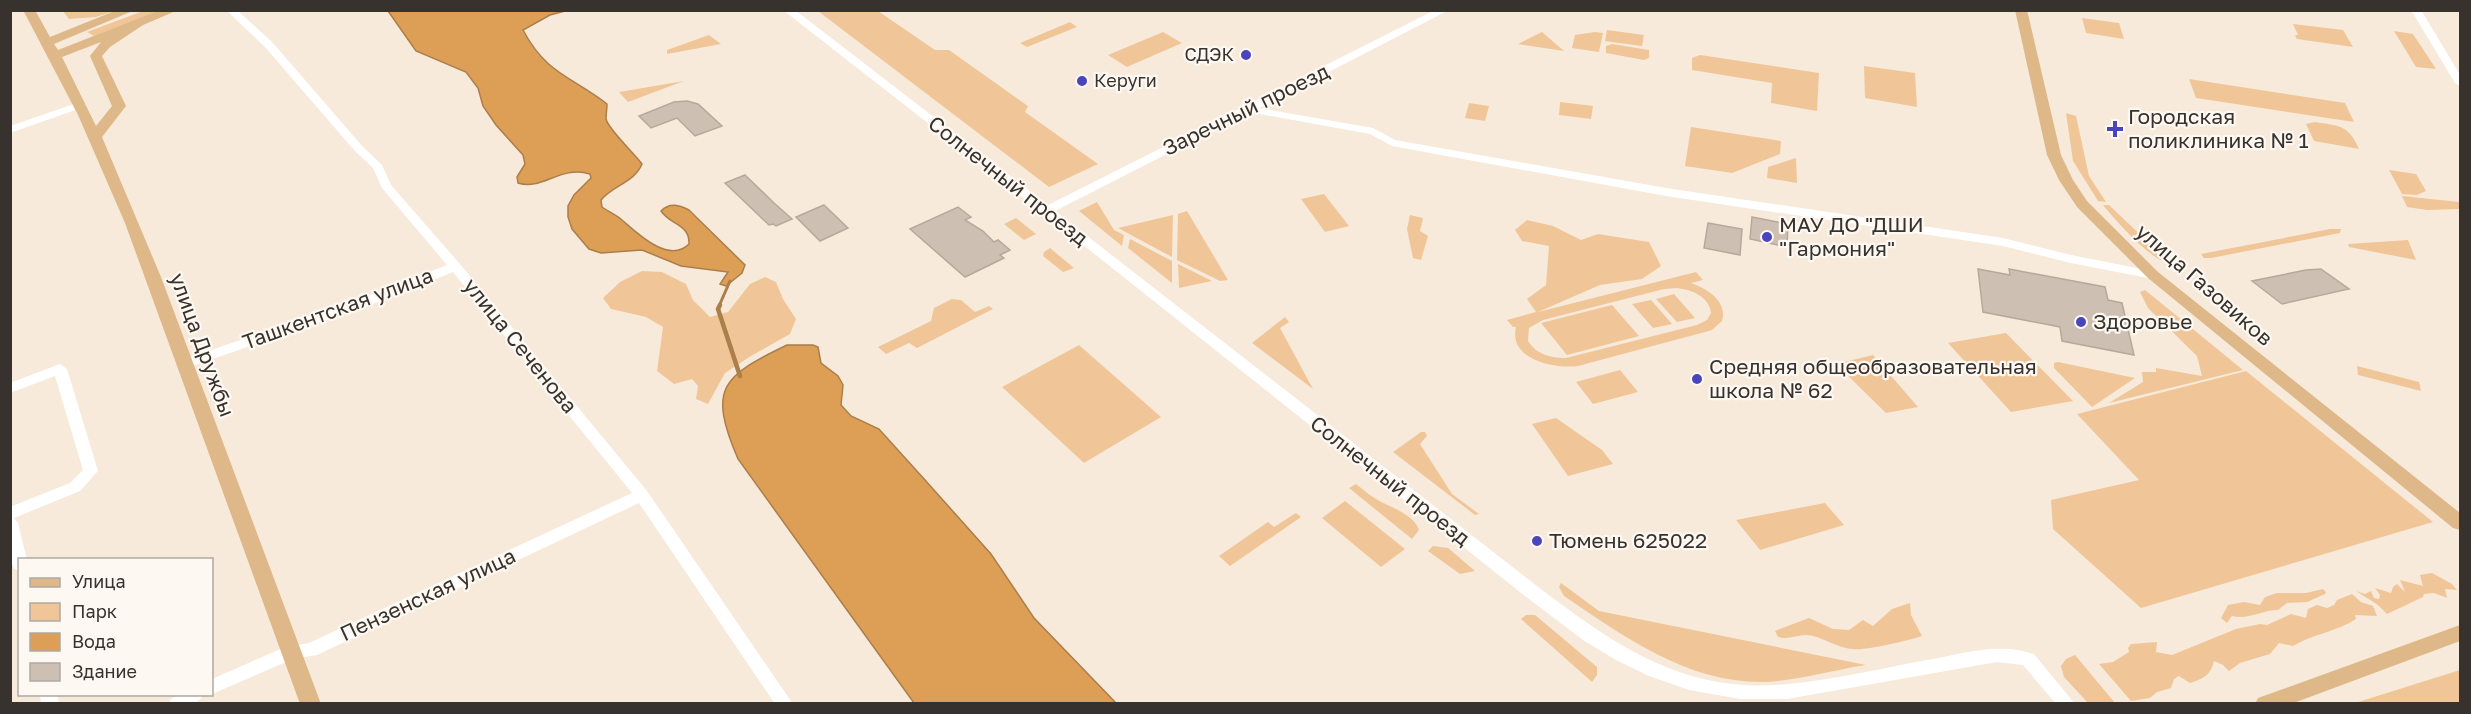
<svg xmlns="http://www.w3.org/2000/svg" width="2471" height="714" font-family="'Golos Text',sans-serif">
<style>
.green{fill:#f0c699;fill-rule:evenodd}
.water{fill:#dd9e56;stroke:#ab7e4a;stroke-width:1.5}
.lines{fill:none;stroke-linecap:round;stroke-linejoin:round}
.stream-far1{stroke:#ab7e4a;stroke-width:3}
.stream{stroke:#ab7e4a;stroke-width:4.5}
.building{fill:#cdc0b3;stroke:#b6a99c;stroke-width:1.5}
.minor{fill:#fff;fill-rule:evenodd}
.major{fill:#dfb889;fill-rule:evenodd}
.poi-dot{fill:#4946bc;stroke:#fef8f3;stroke-width:2}
.labels{text-anchor:middle;stroke-width:4.5;stroke-linejoin:round;paint-order:stroke}
.far-poi-label{font-size:18px;fill:#37322d;stroke:#fef8f3;text-anchor:end}
.street-label{font-size:21px;fill:#37322d;stroke:#fef8f3}
.poi-label{font-size:21px;fill:#37322d;stroke:#fef8f3;text-anchor:start}
</style>
<rect width="100%" height="100%" fill="#f7eadb"/>
<!-- green -->
<g class="green">
<path d="M63 11H114L96 17 69 19Z"/>
<path d="M143 11H159L94 36 87 32Z"/>
<path d="M818 11H878L935 50H949L1028 106 1025 112 1098 164 1049 187Z"/>
<path d="M2082 18 2119 23 2124 39 2086 33Z"/>
<path d="M1070 22 1077 27 1027 47 1020 43Z"/>
<path d="M2293 24 2343 30 2353 47 2297 39 2295 35H2298Z"/>
<path d="M1607 30 1644 35 1642 46 1605 41Z"/>
<path d="M2394 31 2413 34 2436 69 2416 67Z"/>
<path d="M1163 32 1182 43 1127 67 1108 55Z"/>
<path d="M1542 32 1564 51 1518 44Z"/>
<path d="M1595 32 1603 33 1599 52 1572 48 1575 35Z"/>
<path d="M709 35 721 44 667 54V50Z"/>
<path d="M1612 44 1649 50V58L1644 60 1606 53V46Z"/>
<path d="M1700 55 1819 73 1817 111 1771 103 1772 83 1692 70V58Z"/>
<path d="M1864 66 1915 73 1917 107 1865 98Z"/>
<path d="M2189 79 2345 103 2354 122 2196 98Z"/>
<path d="M684 81 628 102 619 92Z"/>
<path d="M1560 102 1593 106 1591 119 1559 115Z"/>
<path d="M1469 103 1489 106 1485 121 1465 118Z"/>
<path d="M2066 113 2076 116 2089 176 2106 202 2098 201 2073 161Z"/>
<path d="M2315 122C2339 126 2348 124 2359 149L2314 141 2306 124Z"/>
<path d="M1691 127 1781 141 1780 154 1732 173 1685 166Z"/>
<path d="M1796 158 1797 183 1767 178 1768 167Z"/>
<path d="M2389 170 2416 174 2426 191 2417 195 2402 194Z"/>
<path d="M1324 194 1349 226 1325 232 1301 199Z"/>
<path d="M2402 196 2459 202 2460 209 2427 210 2407 207Z"/>
<path d="M1097 202 1114 230 1124 235 1122 246 1079 211Z"/>
<path d="M2103 205H2109L2171 264C2152 262 2115 220 2103 205Z"/>
<path d="M1187 211 1228 280 1220 281 1177 260 1178 214Z"/>
<path d="M1173 215 1172 257 1118 228Z"/>
<path d="M1410 215 1423 218 1420 231 1428 236 1421 260 1413 258 1407 229Z"/>
<path d="M1016 218 1036 234 1024 240 1004 224Z"/>
<path d="M1527 220 1553 226 1581 240 1598 234 1649 242 1661 266 1642 279 1600 285 1538 312 1696 272 1703 280 1691 283C1707 289 1728 301 1722 321L1712 330 1705 332 1578 366C1555 369 1508 360 1516 327H1513L1507 320 1536 312 1527 299 1546 285 1549 246 1522 241 1515 230ZM1677 288C1692 290 1709 296 1711 313L1707 320 1697 325 1566 358C1550 358 1536 354 1528 341L1529 328 1543 320 1664 289Z"/>
<path d="M2330 229H2341L2340 233 2211 258H2204L2201 254Z"/>
<path d="M1130 239 1172 261V283L1128 248Z"/>
<path d="M2408 240 2416 260 2349 247 2348 244Z"/>
<path d="M1050 248 1074 268 1063 272 1043 256 1044 252Z"/>
<path d="M1178 264 1212 281 1179 288Z"/>
<path d="M642 271 662 272 686 284 693 300 710 317 728 312 750 284 765 277 776 282 783 299 796 319 790 334 751 356 725 373 708 404 696 399 698 386 692 379 674 384 657 371 663 327 646 317 611 309 603 298 620 282Z"/>
<path d="M2145 290 2243 370 2109 403 2143 382 2142 372H2156V368L2202 376 2197 356 2148 308 2140 292Z"/>
<path d="M1674 294 1695 318 1677 322 1656 299Z"/>
<path d="M952 299 961 300 975 312 989 306 993 309 917 348 909 343 886 354 878 347 931 321 934 308Z"/>
<path d="M1651 300 1672 324 1653 328 1632 304Z"/>
<path d="M1612 305 1639 336 1567 355 1541 323Z"/>
<path d="M1285 317 1289 322 1280 328 1313 389 1252 343Z"/>
<path d="M2006 333 2073 401 2011 412 1948 343Z"/>
<path d="M1079 345 1161 417 1084 463 1002 387Z"/>
<path d="M1873 355 1918 407 1886 413 1836 364Z"/>
<path d="M2058 362 2135 378 2092 407 2054 368V363Z"/>
<path d="M2357 366 2419 382 2421 391 2358 375Z"/>
<path d="M1620 370 1638 392 1593 404 1576 382Z"/>
<path d="M2246 371 2433 522 2141 608 2053 529 2051 500 2139 480 2077 414Z"/>
<path d="M1556 418 1602 450 1613 464 1568 476 1532 424Z"/>
<path d="M1421 432H1425L1427 436 1420 444 1452 494 1479 514 1475 515 1393 452Z"/>
<path d="M1356 484C1363 489 1369 495 1376 499 1389 507 1414 514 1419 530L1412 539 1349 488Z"/>
<path d="M1345 501 1405 549 1381 567 1322 518Z"/>
<path d="M1825 503 1844 525 1760 550 1736 520Z"/>
<path d="M1296 513 1301 517 1230 566 1219 556 1268 522 1274 527Z"/>
<path d="M1433 546 1448 548 1475 571 1460 574 1428 551Z"/>
<path d="M2432 573 2452 584 2457 590 2445 589 2447 598 2434 593 2424 594 2423 597C2411 603 2399 608 2387 614L2378 605 2356 591 2365 594 2371 591 2374 598 2379 599 2380 595 2375 588 2391 593 2393 587 2397 584 2405 592 2400 580 2423 586 2420 575Z"/>
<path d="M1561 583 1599 611 1866 665C1833 670 1799 680 1767 682 1689 684 1626 638 1564 596L1559 587Z"/>
<path d="M2323 589 2326 592 2325 594 2307 602 2287 603 2278 610C2262 610 2249 620 2232 616L2227 623 2221 618 2228 605 2244 602 2260 605 2265 597 2277 593H2306Z"/>
<path d="M2352 594 2361 602 2373 606 2377 616 2355 615 2356 619C2336 632 2313 634 2293 646L2279 643 2270 654 2240 663 2229 671 2223 665 2214 661C2211 675 2203 679 2190 683L2179 676 2174 679 2171 688 2157 692 2150 698 2131 701 2099 664 2113 662 2129 652 2128 648 2131 644 2157 642 2156 652 2172 655 2236 629 2260 624 2267 625 2291 614 2306 618 2308 609 2317 605 2327 608 2334 605 2337 600Z"/>
<path d="M1910 603 1911 615 1922 636C1906 641 1866 651 1852 649 1837 648 1819 635 1806 635 1796 635 1788 640 1778 637L1775 631 1809 618 1833 629 1849 630 1863 620 1873 626 1892 609Z"/>
<path d="M1526 615H1535L1597 667V675L1592 682 1521 619Z"/>
<path d="M2075 655 2115 703H2088L2064 677 2061 666 2066 659Z"/>
<path d="M2460 670V703H2355Z"/>
</g>
<!-- water -->
<g class="water">
<path d="M388 11H565L550 15 523 30C547 75 571 76 607 104 607 109 606 114 606 119 608 129 634 153 642 164 634 183 613 185 601 200L602 207C609 212 616 215 622 220 638 234 669 264 689 244 690 224 670 225 661 211 670 202 679 205 689 210L745 265 742 273 726 286 720 284 728 272 681 266 642 250 601 253 589 249 572 229 568 217V206L574 195 591 178 590 174C560 165 542 191 518 183L517 177 525 164 523 155 496 125 483 106 478 88 466 72 416 51Z"/>
<path d="M787 345H813L818 347 821 363 838 376 843 385 841 405 851 416 879 429 925 480 991 554 1034 618 1116 703H914L738 459C707 387 723 376 787 345Z"/>
</g>
<g class="lines">
<!-- stream-far1 -->
<path class="stream-far1" d="M719 306 730 281"/>
<!-- stream -->
<path class="stream" d="M720 305 718 309 740 376"/>
</g>
<!-- building -->
<g class="building">
<path d="M687 101 698 104 722 126 695 136 677 118 651 128 639 116 674 102Z"/>
<path d="M745 175 774 203 792 219 776 226 773 224 769 225 725 183Z"/>
<path d="M824 205 848 228 820 241 796 217Z"/>
<path d="M958 207 971 217 965 220 983 231 994 242 998 240 1010 250 1000 255 1004 258 965 277 910 229Z"/>
<path d="M1752 217 1788 224 1787 247 1750 239Z"/>
<path d="M1708 223 1742 229 1740 255 1704 248Z"/>
<path d="M1978 269 2010 275 2009 269 2105 287 2108 300 2122 303 2134 355 2062 341 2060 327 1983 312Z"/>
<path d="M2321 269 2349 289 2282 304 2252 281 2306 270Z"/>
</g>
<g class="lines">
<!-- minor -->
<g class="minor">
<path d="M226 10H237L273 43 362 146 382 165 391 185 459 263 647 491 793 704H775L639 503 317 655 293 659 212 694V679L285 647 309 643 632 493 453 272 373 304 192 366H182L180 363 182 360 363 298 447 265 382 188 373 168 354 150 265 47Z"/>
<path d="M783 10H795L1048 205 1435 10H1449L1259 108 1373 128 1395 140 1666 188 2003 238 2071 255 2157 272 2159 275 2157 278 2153 279 2071 263 2003 246 1666 196 1392 146 1370 134 1249 112 1055 211 1537 586C1614 645 1685 695 1788 684 1833 680 1878 669 1922 661 1958 655 1998 641 2034 654L2075 704H2056L2023 665 1997 662 1787 699H1740L1689 690 1649 676 1616 660 1583 640 1525 596 1043 213Z"/>
<path d="M2411 10H2421L2460 75V86L2455 83Z"/>
<path d="M80 102 84 103V107L10 133V126Z"/>
<path d="M60 364 67 369 98 471 80 491 14 518 18 523 27 560H20V571L14 569 10 558V507L70 483 83 470 55 376 10 393V383Z"/>
<path d="M40 694H57L59 704H41Z"/>
<path d="M179 694H204C198 707 181 704 169 704L171 699Z"/>
</g>
<!-- major -->
<g class="major">
<path d="M23 10H35L50 37 117 10H135L54 44 58 50 160 10H178L143 25 110 47 102 56 126 106 102 137 161 277 321 704H300L125 223 78 115ZM101 42 90 56 112 106 96 126 62 57Z"/>
<path d="M2015 10H2027L2061 155 2073 180 2087 201 2158 272 2460 513V530L2453 528 2148 278 2077 207 2059 180 2047 155Z"/>
<path d="M2460 625V641L2291 704H2255L2258 698Z"/>
</g>
</g>
<!-- markers -->
<g class="poi-dot">
<circle cx="1246" cy="55" r="6"/>
<circle cx="1082" cy="81" r="6"/>
<path d="M2112 120h6v6h6v6h-6v6h-6v-6h-6v-6h6z"/>
<circle cx="1767" cy="237" r="6"/>
<circle cx="2081" cy="322" r="6"/>
<circle cx="1697" cy="379" r="6"/>
<circle cx="1537" cy="541" r="6"/>
</g>
<g class="labels">
<!-- far-poi labels -->
<g class="far-poi-label">
<text x="1234" y="61">СДЭК</text>
<text x="1094" y="87" text-anchor="start">Керуги</text>
</g>
<!-- street labels -->
<g class="street-label">
<text transform="translate(1246 110) rotate(-26)" y="7">Заречный проезд</text>
<text transform="translate(1008 181) rotate(38)" y="7">Солнечный проезд</text>
<text transform="translate(2204 285) rotate(41)" y="7">улица Газовиков</text>
<text transform="translate(338 309) rotate(-20)" y="7">Ташкентская улица</text>
<text transform="translate(202 345) rotate(70)" y="7">улица Дружбы</text>
<text transform="translate(520 346) rotate(51)" y="7">улица Сеченова</text>
<text transform="translate(1390 481) rotate(38)" y="7">Солнечный проезд</text>
<text transform="translate(428 595) rotate(-25)" y="7">Пензенская улица</text>
</g>
<!-- poi labels -->
<g class="poi-label">
<text x="2128" y="124">Городская<tspan x="2128" dy="24">поликлиника № 1</tspan></text>
<text x="1779" y="232">МАУ ДО "ДШИ<tspan x="1779" dy="24">"Гармония"</tspan></text>
<text x="2093" y="329">Здоровье</text>
<text x="1709" y="374">Средняя общеобразовательная<tspan x="1709" dy="24">школа № 62</tspan></text>
<text x="1549" y="548">Тюмень 625022</text>
</g>
</g>
<!-- border -->
<rect width="2471" height="714" fill="none" stroke="#37322d" stroke-width="24"/>
<!-- legend -->
<rect x="18" y="558" width="195" height="138" fill="#fef8f3" stroke="#aea9a4" stroke-width="1.5"/>
<rect x="30" y="578" width="30" height="9" fill="#dfb889" stroke="#aea9a4" stroke-width="1.5"/>
<text x="72" y="588" font-size="18" fill="#37322d">Улица</text>
<rect x="30" y="603" width="30" height="18" fill="#f0c699" stroke="#aea9a4" stroke-width="1.5"/>
<text x="72" y="618" font-size="18" fill="#37322d">Парк</text>
<rect x="30" y="633" width="30" height="18" fill="#dd9e56" stroke="#aea9a4" stroke-width="1.5"/>
<text x="72" y="648" font-size="18" fill="#37322d">Вода</text>
<rect x="30" y="663" width="30" height="18" fill="#cdc0b3" stroke="#aea9a4" stroke-width="1.5"/>
<text x="72" y="678" font-size="18" fill="#37322d">Здание</text>
</svg>
